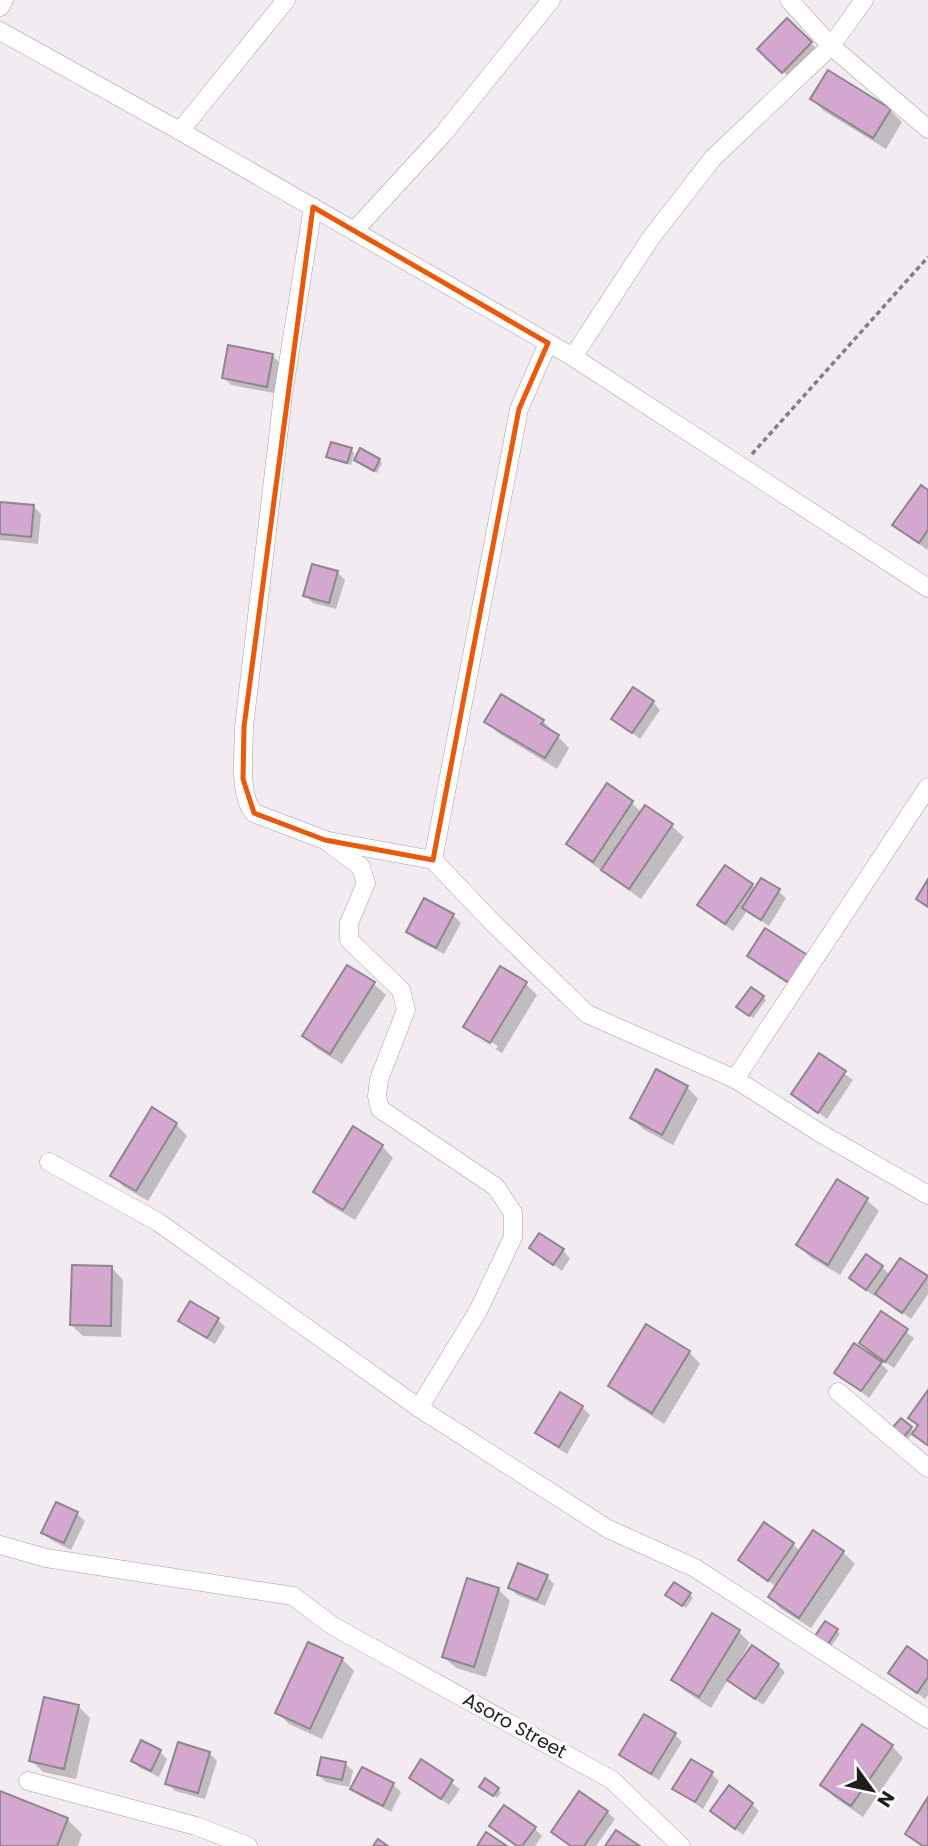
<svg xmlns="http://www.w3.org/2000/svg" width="928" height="1846" font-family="Poppins,sans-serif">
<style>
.shadow{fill:#0003;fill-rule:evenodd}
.building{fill:#d5a8cf;stroke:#8e888d;stroke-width:2}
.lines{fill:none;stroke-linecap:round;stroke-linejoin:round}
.minor-casing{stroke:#a69fa5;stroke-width:19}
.path{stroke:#837f82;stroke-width:3.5;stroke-dasharray:5 3.5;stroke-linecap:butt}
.minor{stroke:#fff;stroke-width:18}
.marked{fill:none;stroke:#e8590c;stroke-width:5;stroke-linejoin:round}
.labels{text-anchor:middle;stroke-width:6;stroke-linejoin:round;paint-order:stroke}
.street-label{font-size:19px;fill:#201d1f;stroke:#fff}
</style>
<rect width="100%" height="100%" fill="#f2ebf1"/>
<!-- shadow -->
<g class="shadow">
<path d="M787 20 818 50 791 79 759 49Z"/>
<path d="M828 73 890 110 902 122 886 149 824 111 812 99Z"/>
<path d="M272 355 280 363 274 393 231 385 223 377Z"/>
<path d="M351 450 354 453 351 465 332 460 328 456Z"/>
<path d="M356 460H379L382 463 377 473Z"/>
<path d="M928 492V548L927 550 894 524Z"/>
<path d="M0 503 33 506 41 514 38 544 0 540Z"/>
<path d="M337 572 345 580 336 609 313 603 305 595Z"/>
<path d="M653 702 660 710 640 739 614 719Z"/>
<path d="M486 721H543L569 748 557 769 498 733Z"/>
<path d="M607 786 632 803 642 813 645 808 672 826 684 837 641 899 580 855 568 844Z"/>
<path d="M752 885 756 889 778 891 786 898 769 926 747 911 733 931 699 905Z"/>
<path d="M425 900 453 915 461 923 444 954 415 939 408 931Z"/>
<path d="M766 931 799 991 757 964 749 956Z"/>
<path d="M348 967 374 984 386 995 342 1064 316 1048 304 1036Z"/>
<path d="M526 984 537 995 502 1053 477 1038 465 1026ZM476 1033 498 1046 496 1049 476 1037Z"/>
<path d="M763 997 766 1000 753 1018 742 1010Z"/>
<path d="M819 1055 853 1080 827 1119 793 1094Z"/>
<path d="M687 1087 698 1099 673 1145 643 1129 632 1118Z"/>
<path d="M176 1124 187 1136 148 1201 124 1187 113 1176Z"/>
<path d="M382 1146 393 1158 355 1220 326 1203 315 1192Z"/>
<path d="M837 1182 867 1200 879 1211 840 1275 810 1257 798 1245Z"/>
<path d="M531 1248 562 1250 570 1258 562 1271Z"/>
<path d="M882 1267 890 1275 928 1279V1294L911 1319 876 1293 874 1296 859 1285Z"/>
<path d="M112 1268 123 1280 121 1337 83 1336 71 1325Z"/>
<path d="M881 1313 914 1338 894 1368 877 1357 876 1358 888 1371 869 1398 836 1372 873 1356 861 1343Z"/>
<path d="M181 1320H218L225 1327 215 1344 188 1328Z"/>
<path d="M689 1352 700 1364 664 1424 622 1397 610 1386Z"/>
<path d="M928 1393V1446L913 1433 907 1440 894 1429 911 1428 915 1432 920 1426Z"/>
<path d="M560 1394 582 1407 590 1415 567 1454 545 1440 538 1433Z"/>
<path d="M57 1504 77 1514 85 1521 71 1550 51 1540 43 1532Z"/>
<path d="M814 1532 843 1552 855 1564 811 1628 781 1609 770 1597 777 1587 740 1560 793 1544 801 1552Z"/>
<path d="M547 1577 554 1584 545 1606 517 1595 510 1587Z"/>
<path d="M498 1589 510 1601 486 1677 456 1668 444 1657Z"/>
<path d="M690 1595 693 1598 686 1608 671 1598Z"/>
<path d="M836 1630 840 1634 827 1652 817 1645Z"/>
<path d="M739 1632 750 1643 740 1660 778 1665 785 1672 763 1705 729 1678 711 1708 685 1691 673 1680Z"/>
<path d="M342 1659 354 1671 322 1739 289 1724 277 1712Z"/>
<path d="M928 1663V1695L925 1699 890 1673Z"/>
<path d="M78 1706 90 1718 76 1779 43 1772 31 1760Z"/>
<path d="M674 1734 682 1742 659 1780 629 1762 621 1754Z"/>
<path d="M892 1746 903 1758 863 1817 834 1797 823 1785Z"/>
<path d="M160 1752 167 1759 159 1777 140 1768 133 1761Z"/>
<path d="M209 1753 217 1761 205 1799 175 1791 167 1783Z"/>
<path d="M422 1762 460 1789 449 1805 411 1778Z"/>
<path d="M345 1763 353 1771 349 1787 326 1782 318 1775Z"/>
<path d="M712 1774 719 1781 703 1809 675 1789Z"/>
<path d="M393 1785 401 1792 391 1812 360 1796 353 1789Z"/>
<path d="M498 1789 501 1793 497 1798 485 1790Z"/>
<path d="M0 1793 67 1819 82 1834 78 1846H0Z"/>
<path d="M752 1804 759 1811 743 1835 712 1811Z"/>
<path d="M607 1812 615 1819 596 1846H570L554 1832Z"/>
<path d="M491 1826 535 1829 542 1836 535 1846H516Z"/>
</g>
<!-- building -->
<g class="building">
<path d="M787 18 812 42 782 73 757 49Z"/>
<path d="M828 70 891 109 873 138 810 99Z"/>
<path d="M228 345 273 354 267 387 222 378Z"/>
<path d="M331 442 352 448 347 463 326 457Z"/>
<path d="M360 448 380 459 374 471 354 460Z"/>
<path d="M921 485 928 490V530L919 543 892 525Z"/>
<path d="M0 502 34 505 31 537 0 534Z"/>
<path d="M312 564 338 571 329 603 303 596Z"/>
<path d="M633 687 654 701 632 733 611 719Z"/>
<path d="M501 694 544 720 541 724 559 735 545 758 484 722Z"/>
<path d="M607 783 633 801 593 862 566 844Z"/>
<path d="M645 805 673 824 629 889 601 870Z"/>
<path d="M725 865 753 884 725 924 697 905Z"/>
<path d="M761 878 780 889 761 920 742 908Z"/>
<path d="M928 879V907L916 899Z"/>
<path d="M424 898 454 914 436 948 406 932Z"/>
<path d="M765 928 809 956 791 984 747 956Z"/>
<path d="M347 965 375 982 330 1054 302 1036Z"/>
<path d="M500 966 527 982 490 1043 463 1027Z"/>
<path d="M751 987 764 996 749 1016 736 1007Z"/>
<path d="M819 1053 846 1071 818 1113 791 1094Z"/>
<path d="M656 1069 688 1086 662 1135 630 1118Z"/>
<path d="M152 1107 177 1123 136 1191 110 1176Z"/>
<path d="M353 1126 383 1145 343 1210 313 1192Z"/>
<path d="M837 1179 868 1198 828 1265 796 1245Z"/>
<path d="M539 1233 564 1249 553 1265 529 1248Z"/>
<path d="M866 1254 883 1266 866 1290 849 1278Z"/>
<path d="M900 1258 928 1276 902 1313 875 1294Z"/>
<path d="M72 1265 112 1266 111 1326 70 1325Z"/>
<path d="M190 1301 219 1318 207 1338 178 1321Z"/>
<path d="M881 1311 908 1329 885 1362 859 1343Z"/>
<path d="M646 1324 690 1351 652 1413 608 1386Z"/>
<path d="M854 1343 882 1362 861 1391 834 1373Z"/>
<path d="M928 1390V1444L927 1445 912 1434 918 1425 908 1418Z"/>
<path d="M560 1392 583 1406 559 1447 535 1433Z"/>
<path d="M901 1418 912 1427 903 1438 891 1429Z"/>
<path d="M56 1502 78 1512 64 1543 41 1533Z"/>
<path d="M764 1522 794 1543 768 1581 738 1560Z"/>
<path d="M813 1530 844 1551 799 1618 768 1597Z"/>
<path d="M518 1563 548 1575 537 1600 508 1588Z"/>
<path d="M467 1578 499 1588 474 1667 442 1657Z"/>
<path d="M674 1582 691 1593 682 1606 665 1595Z"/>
<path d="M712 1613 740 1630 699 1697 671 1680Z"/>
<path d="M825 1621 838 1629 824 1650 811 1642Z"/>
<path d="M308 1642 343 1658 310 1729 275 1713Z"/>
<path d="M752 1645 779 1664 755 1699 727 1680Z"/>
<path d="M907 1646 928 1661V1677L917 1693 888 1673Z"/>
<path d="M44 1697 79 1705 64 1769 29 1761Z"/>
<path d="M644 1714 676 1733 651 1774 619 1755Z"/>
<path d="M862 1724 893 1745 851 1806 820 1785Z"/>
<path d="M141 1740 161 1750 151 1771 131 1761Z"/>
<path d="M178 1742 210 1752 198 1793 165 1784Z"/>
<path d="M321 1757 346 1762 342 1780 317 1775Z"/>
<path d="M421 1759 453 1780 441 1799 409 1778Z"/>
<path d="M691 1759 713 1772 695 1802 672 1789Z"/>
<path d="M362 1767 394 1783 383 1806 350 1789Z"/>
<path d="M485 1778 499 1788 493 1796 479 1787Z"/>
<path d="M729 1785 753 1803 735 1829 710 1811Z"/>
<path d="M0 1791 68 1818 57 1846H0Z"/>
<path d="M579 1791 608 1811 584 1846H571L551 1832Z"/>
<path d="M928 1797V1846H923L905 1834Z"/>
<path d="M504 1805 536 1827 522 1846H517L489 1826Z"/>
<path d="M616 1830 640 1846H605Z"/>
<path d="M486 1832 507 1846H477Z"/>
<path d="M378 1839 388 1846H373Z"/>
</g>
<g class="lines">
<defs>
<g id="minor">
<path d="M789 0 831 46 928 129"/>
<path d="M0 7 4 0"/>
<path d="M0 31 180 131 573 357 928 588"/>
<path d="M180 131 286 0"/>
<path d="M313 207 283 395 244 727C244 751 238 795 254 813L325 840 361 867 366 883 349 923V940L401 990 406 1010 379 1079 377 1096 380 1109 496 1187 513 1213V1237L478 1311 419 1408"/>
<path d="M354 231 444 133 551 0"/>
<path d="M573 357 650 239 713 158 831 46 864 0"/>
<path d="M329 841 433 860 493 923 587 1014 735 1079 820 1133 928 1195"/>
<path d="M433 860 519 409 548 343"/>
<path d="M735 1079 928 787"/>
<path d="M49 1162 158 1222 419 1408 608 1529 695 1568 928 1719"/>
<path d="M838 1392 928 1468"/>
<path d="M0 1545 46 1558 293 1596 333 1626 612 1780 681 1846"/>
<path d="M28 1781 196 1826 248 1846"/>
</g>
</defs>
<!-- minor casing -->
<use href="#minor" class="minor-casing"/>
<!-- path -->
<path class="path" d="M752 454 928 257"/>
<!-- minor -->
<use href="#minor" class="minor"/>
</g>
<!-- marked area -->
<path class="marked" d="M313 207 548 343 519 409 433 860 325 840 254 813 243 779 244 727Z"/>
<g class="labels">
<!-- street labels -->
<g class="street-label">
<text transform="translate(515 1725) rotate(29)" y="7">Asoro Street</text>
</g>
</g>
<!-- north arrow -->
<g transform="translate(872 1790) rotate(123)" stroke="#ffffff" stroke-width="5" paint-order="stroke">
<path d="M0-5L12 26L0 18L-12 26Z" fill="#201d1f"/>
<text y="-10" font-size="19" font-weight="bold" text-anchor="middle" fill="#201d1f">N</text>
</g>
</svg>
